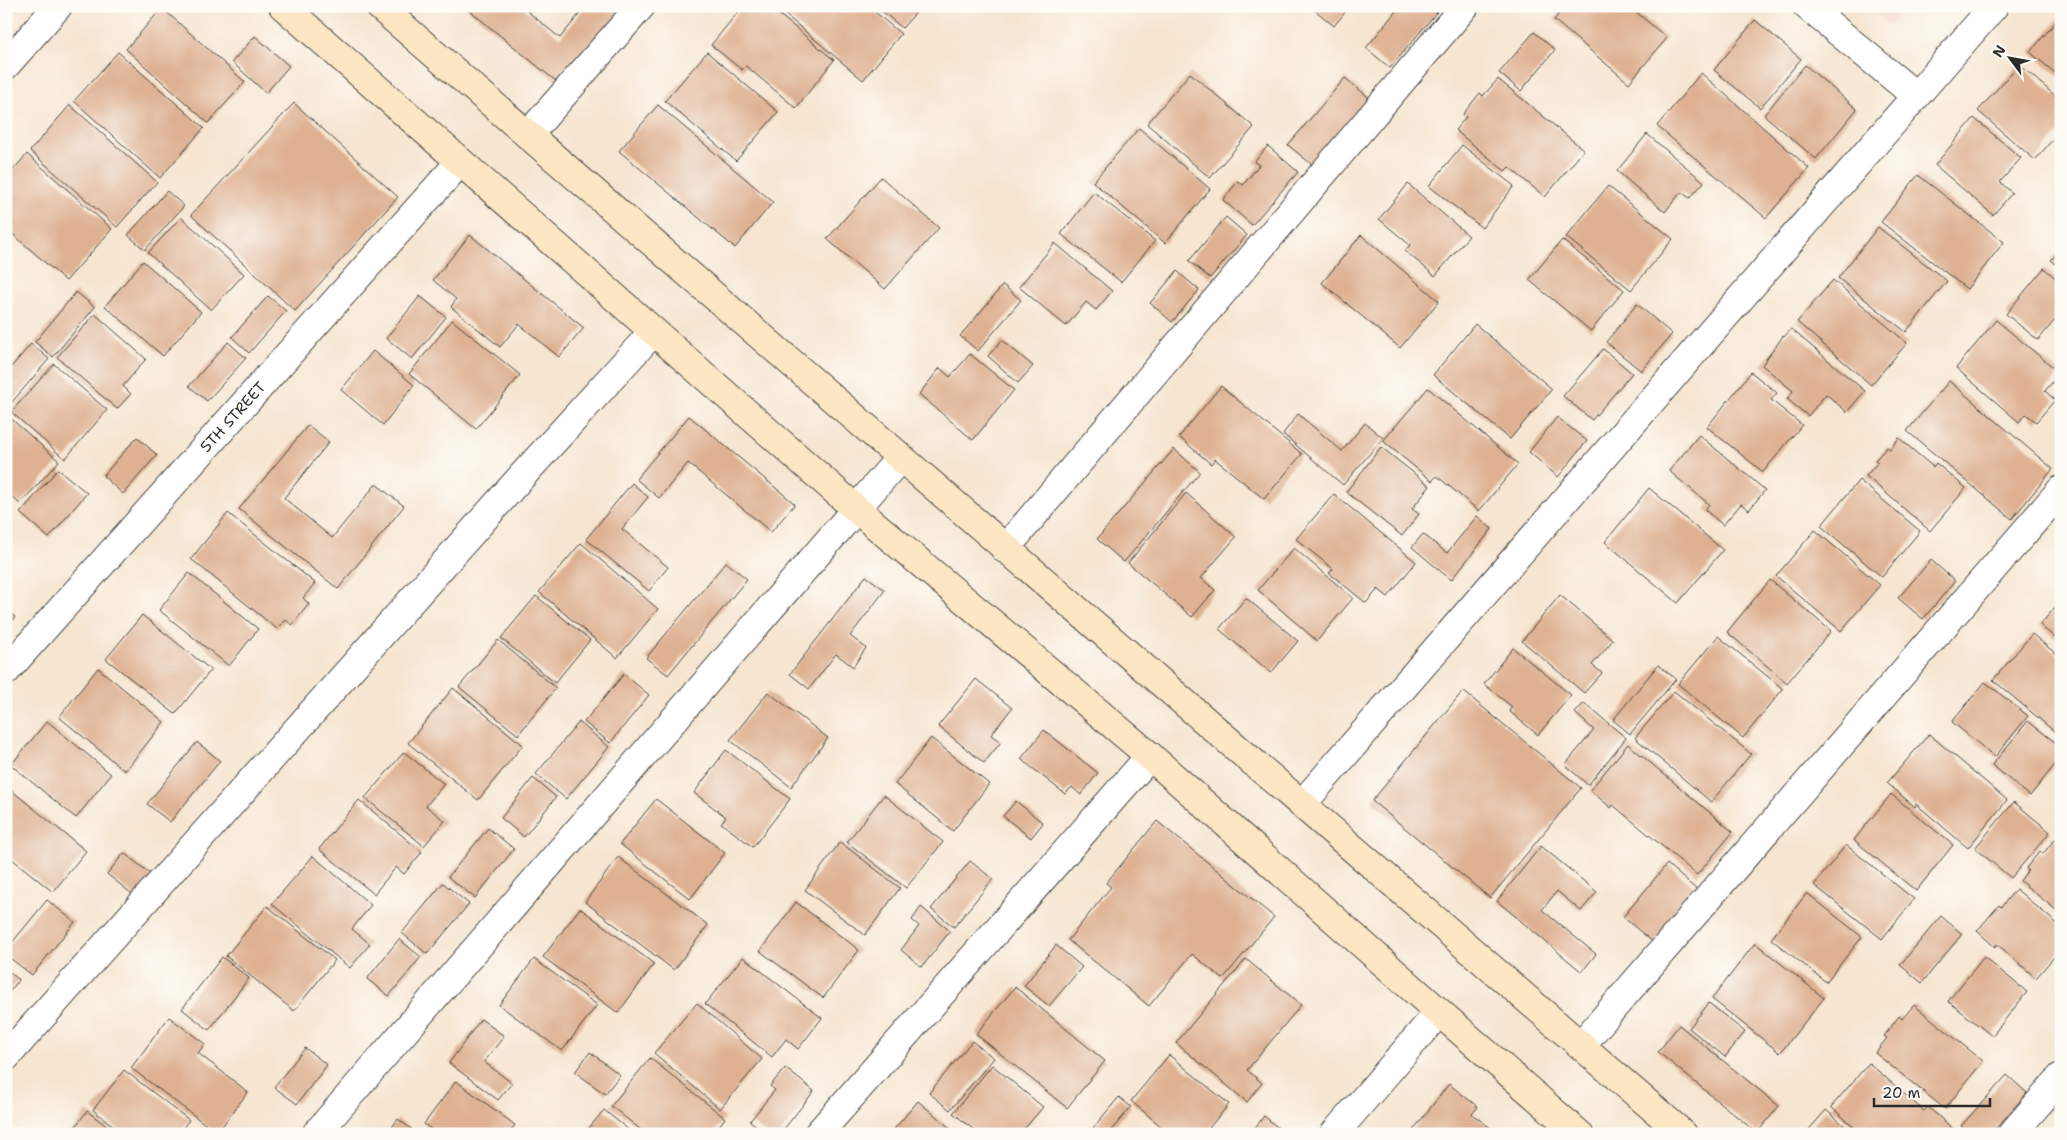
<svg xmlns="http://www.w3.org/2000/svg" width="2067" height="1140" font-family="'Shantell Sans',sans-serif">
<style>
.built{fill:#f6d1c5}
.building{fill:#deb192}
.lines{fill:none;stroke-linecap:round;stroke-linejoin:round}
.street-casing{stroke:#494744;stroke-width:30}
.secondary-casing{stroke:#494744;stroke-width:30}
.street{stroke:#fff;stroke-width:28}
.secondary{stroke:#fce6c4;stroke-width:28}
.labels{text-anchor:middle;stroke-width:4;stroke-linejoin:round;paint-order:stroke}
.street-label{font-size:15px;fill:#2b2b2b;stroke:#fdfcf7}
</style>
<rect width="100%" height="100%" fill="#fdfcf7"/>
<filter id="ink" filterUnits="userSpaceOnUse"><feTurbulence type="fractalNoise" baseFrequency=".02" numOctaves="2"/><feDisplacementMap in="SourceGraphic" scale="10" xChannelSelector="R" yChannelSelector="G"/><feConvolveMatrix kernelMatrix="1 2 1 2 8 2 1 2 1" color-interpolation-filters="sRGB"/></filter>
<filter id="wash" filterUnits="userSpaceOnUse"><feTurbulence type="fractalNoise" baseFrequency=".0096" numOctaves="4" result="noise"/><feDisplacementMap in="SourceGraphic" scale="20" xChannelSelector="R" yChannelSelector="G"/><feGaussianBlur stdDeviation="1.12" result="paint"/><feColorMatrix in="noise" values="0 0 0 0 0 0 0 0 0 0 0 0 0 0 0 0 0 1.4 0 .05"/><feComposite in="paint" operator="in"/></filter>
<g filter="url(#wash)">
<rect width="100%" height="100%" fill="#f6e5d0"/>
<!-- built -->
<path class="built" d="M1866 6H1906L1889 26Z"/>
<g id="blocks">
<!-- building -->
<g class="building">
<path d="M464 6H521L560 38 586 6H629L563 87Z"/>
<path d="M743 6H769L834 60 796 108 746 66 742 70 711 45Z"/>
<path d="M775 6H868L901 34 863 80Z"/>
<path d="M876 6H922L902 28Z"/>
<path d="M1310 6H1350L1334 26Z"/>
<path d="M1400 6H1442L1390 68 1366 48Z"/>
<path d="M1565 6H1629L1667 38 1629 83 1554 20Z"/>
<path d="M162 8 245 82 208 123 126 49Z"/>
<path d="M2061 16V78L2030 52Z"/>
<path d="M1755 20 1801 59 1760 108 1714 70Z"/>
<path d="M1534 32 1555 50 1521 91 1499 73Z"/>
<path d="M255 36 289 66 266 93 232 62Z"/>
<path d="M118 52 204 128 160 178 74 101Z"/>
<path d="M707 52 778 112 736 161 665 101Z"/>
<path d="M2019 64 2061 101V130L2035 160 1978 111Z"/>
<path d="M1805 65 1857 109 1816 159 1764 115Z"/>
<path d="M1190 73 1254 127 1210 178 1147 124Z"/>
<path d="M1701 73 1809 168 1766 218 1657 126Z"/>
<path d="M1345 78 1372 100 1315 167 1288 145Z"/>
<path d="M1498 79 1584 150 1545 197 1509 167 1505 171 1455 130 1466 117 1463 114 1480 93 1483 96Z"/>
<path d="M294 103 398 197 295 311 191 215Z"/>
<path d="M70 105 157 182 117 227 30 151Z"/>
<path d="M658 105 773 202 735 248 619 151Z"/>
<path d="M1974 118 2021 158 2000 182 2012 193 1993 215 1935 165Z"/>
<path d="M1139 128 1210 189 1165 243 1093 182Z"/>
<path d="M1647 134 1704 182 1690 198 1681 192 1665 212 1617 171Z"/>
<path d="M1462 145 1514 186 1482 228 1429 186Z"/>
<path d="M1268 146 1298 172 1252 225 1223 200 1238 181 1243 185 1259 165 1254 162Z"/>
<path d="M27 154 112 229 66 281 6 228V178Z"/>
<path d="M1918 175 2004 242 1967 289 1881 222Z"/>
<path d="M881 177 939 228 885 289 827 239Z"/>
<path d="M1408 184 1469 236 1435 276 1405 251 1410 245 1379 219Z"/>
<path d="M1608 186 1673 239 1631 290 1566 237Z"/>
<path d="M167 191 184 206 145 250 128 235Z"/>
<path d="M1094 192 1155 241 1121 282 1061 234Z"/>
<path d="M181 217 244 274 211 310 148 253Z"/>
<path d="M1226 217 1247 235 1210 278 1189 261Z"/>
<path d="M1878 227 1947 281 1906 332 1838 278Z"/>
<path d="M470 235 584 328 559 357 519 324 500 347 451 307 456 299 433 280Z"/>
<path d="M1361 235 1439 301 1400 348 1322 283Z"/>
<path d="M1562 240 1624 290 1591 331 1529 280Z"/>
<path d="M1055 243 1112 291 1096 310 1086 302 1066 326 1019 287Z"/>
<path d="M2061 249V269L2051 260Z"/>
<path d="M143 261 201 312 163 356 105 306Z"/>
<path d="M2044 268 2061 283V313L2038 340 2006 314Z"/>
<path d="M1177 271 1199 290 1172 322 1150 303Z"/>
<path d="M1833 280 1907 343 1871 385 1797 322Z"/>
<path d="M1003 285 1021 300 978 351 960 336Z"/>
<path d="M76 292 95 307 53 357 35 342Z"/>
<path d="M268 296 286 311 249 353 232 337Z"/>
<path d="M420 296 446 317 412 359 386 338Z"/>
<path d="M1637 304 1672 334 1641 371 1606 342Z"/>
<path d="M95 314 146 359 123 386 131 394 117 409 57 357Z"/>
<path d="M452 320 520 375 476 429 409 374Z"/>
<path d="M1996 320 2060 373 2045 391 2055 400 2036 422 2026 414 2019 422 1956 368Z"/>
<path d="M1475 324 1552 389 1510 439 1433 375Z"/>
<path d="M1791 329 1865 391 1847 412 1826 394 1808 416 1787 399 1793 391 1762 365 1783 336 1784 337Z"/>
<path d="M1002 340 1033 366 1018 383 988 356Z"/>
<path d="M228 342 246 358 207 401 189 386Z"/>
<path d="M31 344 49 359 7 408 6 373Z"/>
<path d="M1603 349 1632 373 1592 420 1563 396Z"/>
<path d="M373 351 414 385 383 425 341 390Z"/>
<path d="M970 354 1014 390 973 440 919 394 940 368 950 377Z"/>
<path d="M54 364 107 410 65 459 11 412Z"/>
<path d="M1751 372 1777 393 1771 400 1802 425 1763 472 1707 427Z"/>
<path d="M1949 381 2053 469 2012 519 1907 431Z"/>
<path d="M1221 386 1302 454 1264 499 1215 459 1211 464 1179 437Z"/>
<path d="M1428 388 1518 464 1479 511 1437 476 1432 481 1383 441Z"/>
<path d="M1298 414 1342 451 1365 423 1383 438 1343 485 1283 434Z"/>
<path d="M7 415 59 461 20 504 6 492Z"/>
<path d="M689 416 795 504 771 532 688 463 659 498 636 479Z"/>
<path d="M1557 417 1587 441 1558 477 1529 452Z"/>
<path d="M308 425 329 442 284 498 332 538 376 484 404 506 338 589 239 509Z"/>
<path d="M1699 435 1765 490 1749 510 1741 504 1723 525 1705 510 1709 504 1669 471Z"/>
<path d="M137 437 157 455 123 494 103 476Z"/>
<path d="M1899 438 1933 467 1936 463 1966 488 1930 531 1866 476 1878 462 1875 460 1887 447 1890 449Z"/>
<path d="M1381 447 1430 486 1412 509 1419 514 1402 536 1346 492Z"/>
<path d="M1174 449 1200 472 1124 562 1097 539Z"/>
<path d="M58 469 87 493 49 538 20 513Z"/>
<path d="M1859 480 1920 531 1882 577 1821 526Z"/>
<path d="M632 483 648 497 622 529 668 567 649 591 586 539Z"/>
<path d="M1649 488 1723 550 1678 603 1605 542Z"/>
<path d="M1186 493 1236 537 1201 578 1215 590 1192 617 1128 563Z"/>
<path d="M1334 494 1416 562 1388 597 1378 589 1366 603 1329 573 1333 569 1296 539Z"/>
<path d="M228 513 315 583 303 598 309 604 292 625 286 620 277 629 191 559Z"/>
<path d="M1477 516 1492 529 1451 580 1412 547 1423 534 1447 553Z"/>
<path d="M1815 530 1880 585 1841 631 1776 576Z"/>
<path d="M581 543 658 609 617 658 539 592Z"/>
<path d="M1294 548 1353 598 1317 641 1258 590Z"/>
<path d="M1931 560 1955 581 1923 619 1898 598Z"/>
<path d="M726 562 747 579 668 675 646 658Z"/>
<path d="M189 573 258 629 229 666 159 610Z"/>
<path d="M866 576 885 590 850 636 866 648 853 667 836 654 809 689 790 674Z"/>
<path d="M1770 580 1831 631 1787 683 1727 632Z"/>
<path d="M1560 595 1613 640 1592 665 1602 673 1584 693 1522 641Z"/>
<path d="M536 596 590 640 555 683 501 638Z"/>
<path d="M1246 598 1298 641 1271 673 1219 629Z"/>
<path d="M2061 600V643L2040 625Z"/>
<path d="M6 609 15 617 6 627Z"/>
<path d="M142 615 211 670 175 714 106 659Z"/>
<path d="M2032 634 2061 658V737L1993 680Z"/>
<path d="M1718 636 1783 689 1743 738 1678 684Z"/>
<path d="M498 640 556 688 518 735 459 687Z"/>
<path d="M1513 648 1571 695 1538 735 1509 711 1512 707 1484 684Z"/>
<path d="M1658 665 1676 679 1630 734 1613 720Z"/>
<path d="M98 668 164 722 125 771 59 717Z"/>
<path d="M624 674 649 695 610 743 584 722Z"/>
<path d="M976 679 1012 708 991 735 1001 742 984 763 938 726Z"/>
<path d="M1985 682 2028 716 1995 757 1952 722Z"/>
<path d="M453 688 523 745 478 800 408 743Z"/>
<path d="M1463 691 1581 788 1490 898 1372 801Z"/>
<path d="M1674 691 1751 754 1711 802 1635 738Z"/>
<path d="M768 692 828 738 791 787 730 740Z"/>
<path d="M1584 703 1626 738 1588 785 1565 765 1594 730 1575 713Z"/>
<path d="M47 721 111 774 76 818 11 765Z"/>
<path d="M2028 721 2061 747V757L2030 796 1992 765Z"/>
<path d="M579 722 609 747 566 799 536 774Z"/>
<path d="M1044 730 1098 773 1081 795 1072 787 1065 794 1021 759Z"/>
<path d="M1929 734 2007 800 1968 848 1916 804 1915 807 1887 783Z"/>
<path d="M931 738 989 784 953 831 895 784Z"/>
<path d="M197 742 220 761 170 822 147 804Z"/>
<path d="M1628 744 1733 832 1697 875 1613 805 1611 808 1590 790Z"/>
<path d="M726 750 790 799 753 847 721 823 726 817 694 793Z"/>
<path d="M404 752 444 784 426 806 445 821 424 846 365 798Z"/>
<path d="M533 778 556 797 524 837 501 818Z"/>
<path d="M6 786 86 851 53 892 6 854Z"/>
<path d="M1891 794 1953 845 1916 891 1854 840Z"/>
<path d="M884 795 943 842 906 888 847 842Z"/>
<path d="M656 799 725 853 690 899 620 844Z"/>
<path d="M359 800 422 852 404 874 396 867 374 894 319 849Z"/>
<path d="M1016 801 1043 823 1031 838 1003 816Z"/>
<path d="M2014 802 2050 832 2011 878 1975 848Z"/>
<path d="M1157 821 1274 917 1223 979 1192 954 1149 1006 1068 940 1111 887 1106 883Z"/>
<path d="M488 828 514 849 475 898 448 877Z"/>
<path d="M2055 839 2061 843V914L2020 881 2028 870 2026 868 2040 851 2043 854Z"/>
<path d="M840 842 900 888 865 935 805 890Z"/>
<path d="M1846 845 1914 899 1882 939 1814 885Z"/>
<path d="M1541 846 1597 892 1581 911 1557 891 1542 910 1596 954 1582 972 1497 901Z"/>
<path d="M124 853 158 880 141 901 107 874Z"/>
<path d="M313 856 371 905 352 929 370 944 350 968 272 904Z"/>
<path d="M618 857 708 925 674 970 585 902Z"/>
<path d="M970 861 993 879 954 927 931 909Z"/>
<path d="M1667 864 1697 890 1654 943 1623 917Z"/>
<path d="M443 883 469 904 427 954 402 933Z"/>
<path d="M2016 889 2061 927V949L2036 978 1997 944 1995 947 1977 931 1999 905 2001 907Z"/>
<path d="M1807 893 1862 937 1826 982 1771 939Z"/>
<path d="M47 900 75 922 32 975 6 955V950Z"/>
<path d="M796 902 859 950 823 998 760 951Z"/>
<path d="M267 906 335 960 294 1011 226 956Z"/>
<path d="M921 907 950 931 922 967 901 950 919 926 912 920Z"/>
<path d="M580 908 654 964 618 1013 543 957Z"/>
<path d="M1941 916 1962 934 1922 983 1900 965Z"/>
<path d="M399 939 421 957 389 996 367 979Z"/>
<path d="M1755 943 1824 998 1780 1053 1712 999Z"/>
<path d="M1056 945 1082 967 1049 1006 1024 986Z"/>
<path d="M222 957 249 978 209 1030 182 1009Z"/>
<path d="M743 957 822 1018 798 1049 786 1039 772 1057 705 1004Z"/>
<path d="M1984 957 2027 992 1992 1036 1948 1001Z"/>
<path d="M534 959 597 1005 562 1051 499 1005Z"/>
<path d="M1246 959 1301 1005 1247 1070 1262 1083 1247 1102 1176 1043Z"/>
<path d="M6 969 19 980 6 996Z"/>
<path d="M1015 987 1105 1061 1067 1108 976 1034Z"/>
<path d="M697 1003 762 1059 720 1109 654 1053Z"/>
<path d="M1709 1003 1745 1032 1725 1057 1689 1028Z"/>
<path d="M1914 1005 1983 1061 1945 1109 1875 1053 1887 1038 1884 1036 1899 1016 1902 1019Z"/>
<path d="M169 1017 205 1044 198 1053 248 1092 217 1133 131 1068Z"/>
<path d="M481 1019 504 1036 484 1062 512 1083 498 1100 449 1063Z"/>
<path d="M1679 1025 1779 1106 1757 1133 1658 1052Z"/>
<path d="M972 1041 994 1058 950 1110 929 1093Z"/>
<path d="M305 1048 327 1065 297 1104 274 1087Z"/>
<path d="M590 1052 620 1075 605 1094 575 1072Z"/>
<path d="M1169 1055 1229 1104 1204 1134H1170L1131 1101Z"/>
<path d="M650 1058 725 1118 713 1134H646L611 1106Z"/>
<path d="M1869 1063 1924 1111 1928 1107 1959 1134H1862L1831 1107Z"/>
<path d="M992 1065 1043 1107 1020 1134H979L953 1113Z"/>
<path d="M785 1068 814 1091 780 1134H767L750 1121 775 1090 770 1086Z"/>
<path d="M124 1070 189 1120 178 1134H124L93 1110Z"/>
<path d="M2007 1075 2027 1093 1991 1134H1970L1961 1126Z"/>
<path d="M456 1081 515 1125 508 1134H437L424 1124Z"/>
<path d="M1449 1084 1478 1107 1472 1114 1496 1132 1494 1134H1410Z"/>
<path d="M1119 1097 1131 1107 1108 1134H1088Z"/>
<path d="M918 1101 957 1134H890Z"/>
<path d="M604 1110 634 1134H584Z"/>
<path d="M1826 1110 1854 1134H1805Z"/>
<path d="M87 1111 117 1134H70Z"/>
<path d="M1264 1116 1281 1130 1277 1134H1250Z"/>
<path d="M398 1119 418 1134H387Z"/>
</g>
</g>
</g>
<g filter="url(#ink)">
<use href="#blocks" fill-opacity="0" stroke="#494744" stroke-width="1"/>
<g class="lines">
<defs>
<g id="street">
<path d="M1807 6 1916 96"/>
<path d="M6 65 58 6"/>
<path d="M528 135 641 6"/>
<path d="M1005 549 1465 6"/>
<path d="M6 671 459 163"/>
<path d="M1302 804 1994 6"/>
<path d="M1581 1045 2061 490"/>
<path d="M6 1057 522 476 653 332"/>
<path d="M316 1134 900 458"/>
<path d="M818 1134 1150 756"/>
<path d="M1334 1134 1439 1012"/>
<path d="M2012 1134 2061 1077"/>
</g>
<g id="secondary">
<path d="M283 6 855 508 1150 756 1439 1012 1579 1134"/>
<path d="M379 6 1683 1134"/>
</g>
</defs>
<!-- street casing -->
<use href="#street" class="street-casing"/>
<!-- secondary casing -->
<use href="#secondary" class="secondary-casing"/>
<!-- street -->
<use href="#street" class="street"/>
<!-- secondary -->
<use href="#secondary" class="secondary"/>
</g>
</g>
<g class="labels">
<!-- street labels -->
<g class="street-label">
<text transform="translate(233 417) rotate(-48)" y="5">5TH STREET</text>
</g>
</g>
<!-- margin -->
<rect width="2067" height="1140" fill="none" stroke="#fdfcf7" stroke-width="25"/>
<!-- north arrow -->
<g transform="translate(2010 58) rotate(302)" stroke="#fdfcf7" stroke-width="4" paint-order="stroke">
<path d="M0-4L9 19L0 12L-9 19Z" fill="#2b2b2b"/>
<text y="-8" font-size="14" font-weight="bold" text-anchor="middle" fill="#2b2b2b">N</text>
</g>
<!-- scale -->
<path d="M1874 1098v8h116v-8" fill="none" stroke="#2b2b2b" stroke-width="2.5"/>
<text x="1882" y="1098" font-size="15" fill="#2b2b2b" stroke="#fdfcf7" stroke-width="4" paint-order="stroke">20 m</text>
</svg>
